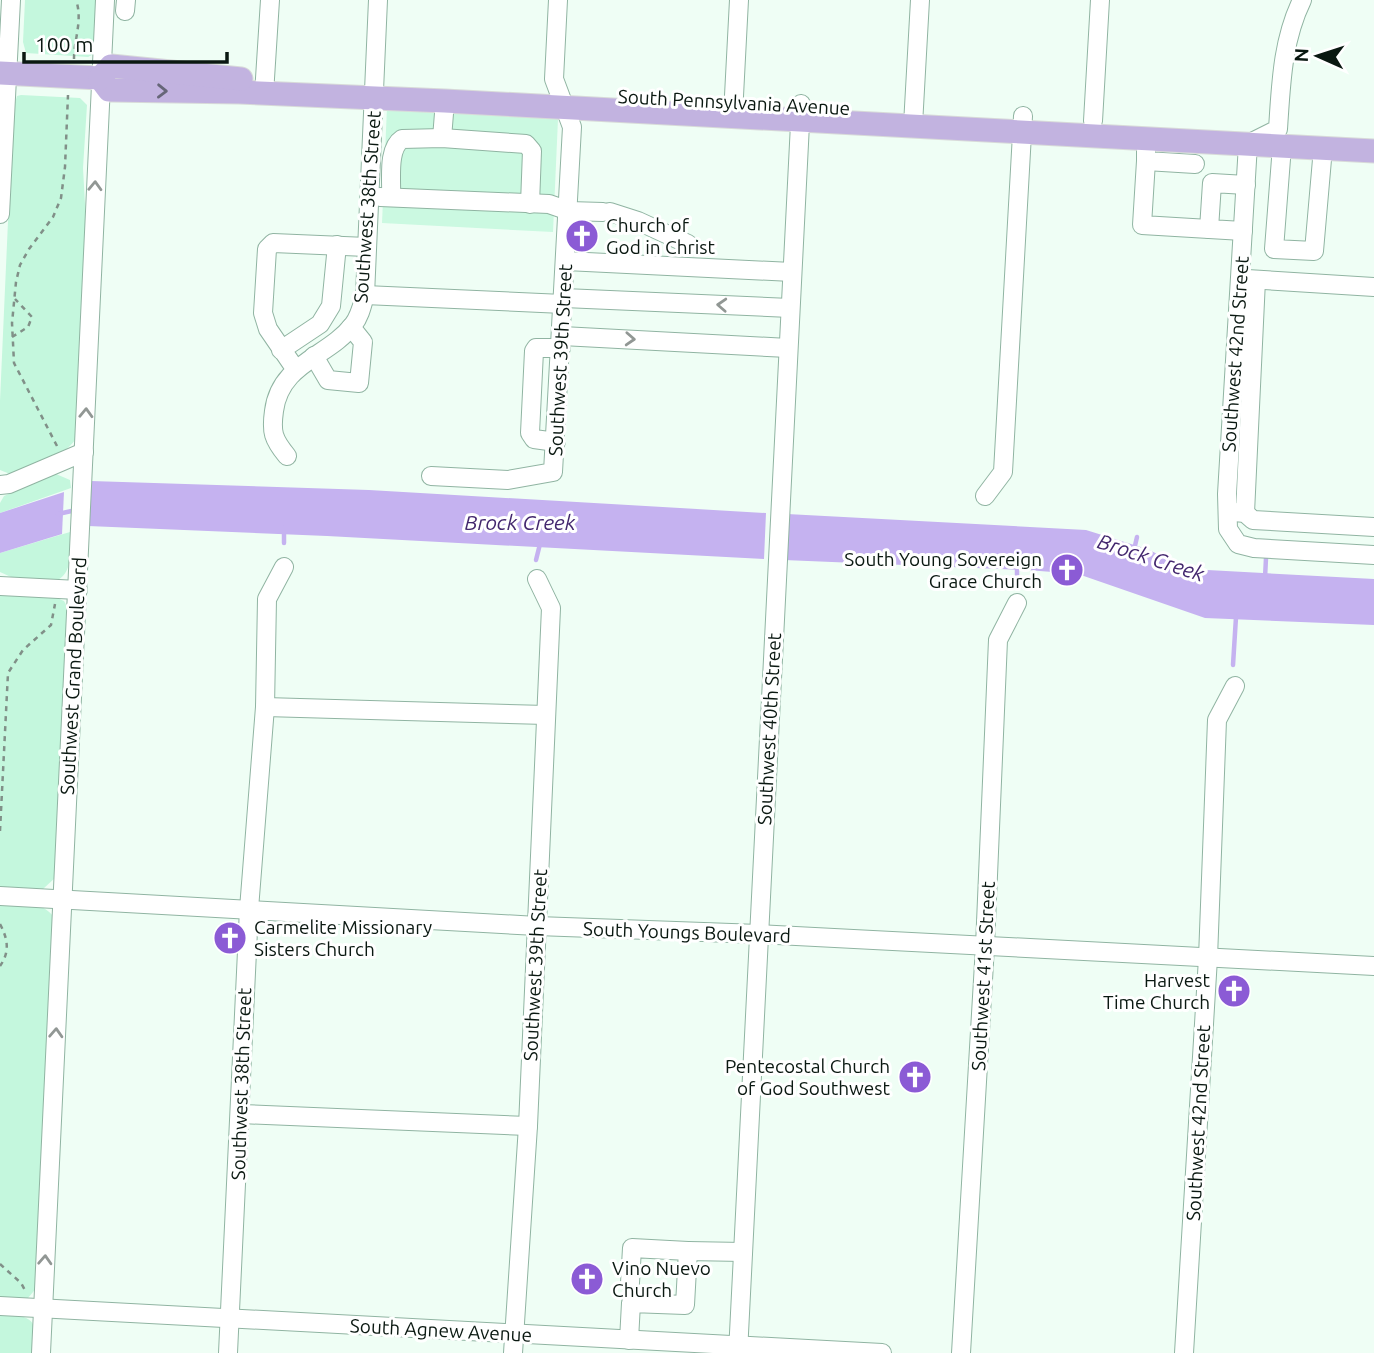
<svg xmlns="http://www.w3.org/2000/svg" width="1374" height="1353" font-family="Ubuntu,sans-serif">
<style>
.built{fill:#cbf9e1}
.green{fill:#c4f7dd}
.water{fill:#c5b2f0}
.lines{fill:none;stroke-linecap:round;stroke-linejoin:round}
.stream{stroke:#c5b2f0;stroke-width:4.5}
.minor-casing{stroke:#90b4a2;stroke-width:20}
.major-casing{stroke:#d8dad9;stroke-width:25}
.path{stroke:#819088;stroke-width:2.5;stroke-dasharray:5 5;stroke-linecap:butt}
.minor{stroke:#fff;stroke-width:18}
.major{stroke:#c2b3e0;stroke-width:23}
.oneway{stroke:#666678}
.oneway2{stroke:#919794}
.labels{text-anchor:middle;stroke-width:6;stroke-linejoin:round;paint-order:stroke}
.street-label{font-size:19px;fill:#0a1811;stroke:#fff}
.poi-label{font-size:19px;fill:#0a1811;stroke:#fff;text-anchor:start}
.water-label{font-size:21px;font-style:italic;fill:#43276e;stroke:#fff}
</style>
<rect width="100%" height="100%" fill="#effef5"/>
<!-- built -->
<path class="built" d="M387 107 558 119 553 232 382 223Z"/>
<!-- green -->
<g class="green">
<path d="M25 0H99L94 54 88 57 26 53 23 42Z"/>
<path d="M21 95 80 98 87 105 83 168 87 240 77 436C70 455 29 468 10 474L0 470V401L13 109 17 96Z"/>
<path d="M56 474 70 480 71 488 0 513V503L4 496Z"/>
<path d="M70 532C70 548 74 575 55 581L11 577 0 572V553Z"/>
<path d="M4 594 57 598 64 601 70 612 57 876 43 889 0 887V596Z"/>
<path d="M0 903C21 904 46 900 56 921L38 1286 28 1298 0 1297Z"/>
<path d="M0 1314C34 1316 37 1319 36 1353H0Z"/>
</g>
<!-- water -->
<g class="water">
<path d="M91 481 369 490 766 513 764 559 327 536 88 526Z"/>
<path d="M64 492 62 534 0 553V513Z"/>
<path d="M787 514 1086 530 1147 549 1189 569 1374 579V625L1205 618 1078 574 1027 570 784 560Z"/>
</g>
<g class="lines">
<!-- stream -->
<g class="stream">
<path d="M58 514 76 510"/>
<path d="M284 543V528"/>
<path d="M1134 550 1137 537"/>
<path d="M536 560 540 544"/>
<path d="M1265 578 1266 558"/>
<path d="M1017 579V566"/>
<path d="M1233 665 1236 617"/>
</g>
<defs>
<g id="minor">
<path d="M1302 0C1282 41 1281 85 1278 129L1248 144 1227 494 1228 529 1238 544 1254 548 1374 555"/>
<path d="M125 11 126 0"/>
<path d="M264 94 270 0"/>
<path d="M733 115 739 0"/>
<path d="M1093 121 1100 0"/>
<path d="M913 125 920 0"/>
<path d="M442 138 445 101"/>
<path d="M1282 146 1274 249 1314 251 1323 148"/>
<path d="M1146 151V161L1195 164"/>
<path d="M1146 161 1142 225 1209 229"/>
<path d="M380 197 549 204 569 211 603 212"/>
<path d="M391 197C392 180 387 149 402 139L442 138 526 144 532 151 530 204"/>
<path d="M610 212 638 221 688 244"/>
<path d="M0 214 11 0"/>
<path d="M1243 231 1209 229 1212 183 1246 185"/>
<path d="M566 261 792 272"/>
<path d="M1247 279 1374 287"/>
<path d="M365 295 563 304"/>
<path d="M564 298 790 308"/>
<path d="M562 336 788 348"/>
<path d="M281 350 320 324 331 306 337 245"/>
<path d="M314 356 328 380 359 383 363 342 351 327"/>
<path d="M296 370 268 329 263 313 267 249 273 243 367 247"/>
<path d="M556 442 534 439 530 433 534 351 536 348H561"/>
<path d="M287 456C273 439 271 432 274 411 280 363 328 357 353 325 360 316 362 306 365 295L378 0"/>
<path d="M431 476 508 480 553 472 572 127 554 79 558 0"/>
<path d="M0 485 9 484 84 452"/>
<path d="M985 496 1003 472 1023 116"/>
<path d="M1234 512 1245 513 1253 520 1374 527"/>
<path d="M1245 513 1256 280"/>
<path d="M0 586 78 590"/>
<path d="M265 707 546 715"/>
<path d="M0 896 537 926 759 934 1374 966"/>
<path d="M241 1114 528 1126"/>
<path d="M630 1283 632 1248 688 1251"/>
<path d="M0 1306 882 1353"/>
<path d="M629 1340 631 1303 685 1305 688 1251 743 1252"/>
<path d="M41 1353 105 0"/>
<path d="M228 1353 249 909 265 707 267 599 284 567"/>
<path d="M513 1353 528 1126 551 608 537 579"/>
<path d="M738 1353 801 104"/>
<path d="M961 1353 985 946 998 640 1017 603"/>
<path d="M1184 1353 1208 958 1217 720 1235 686"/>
</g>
<g id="major">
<path d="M0 73 100 78 109 90 239 92 445 101 1374 151"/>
<path d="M100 78 111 66 241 79"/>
</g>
</defs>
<!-- minor casing -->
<use href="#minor" class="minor-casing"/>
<!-- major casing -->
<use href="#major" class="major-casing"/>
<!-- path -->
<g class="path">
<path d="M74 59C74 39 83 20 76 0"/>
<path d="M12 337 28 327 32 317 15 299"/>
<path d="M57 446 14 363 12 323 16 282 20 265 29 249 53 217 61 198 65 167 68 95"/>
<path d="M0 831 8 673 23 650 51 625 55 604"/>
<path d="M0 924C8 939 10 952 0 966"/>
<path d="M0 1264 21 1283 26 1292"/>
</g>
<!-- minor -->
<use href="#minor" class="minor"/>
<!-- major -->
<use href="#major" class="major"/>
</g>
<!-- one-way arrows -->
<defs><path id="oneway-chevron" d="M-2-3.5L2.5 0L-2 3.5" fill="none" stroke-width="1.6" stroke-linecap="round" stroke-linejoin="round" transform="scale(1.75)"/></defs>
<use class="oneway" href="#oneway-chevron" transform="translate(162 91) rotate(1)"/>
<g class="oneway2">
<use href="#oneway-chevron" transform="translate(95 186) rotate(-88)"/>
<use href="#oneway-chevron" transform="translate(722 305) rotate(-177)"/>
<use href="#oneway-chevron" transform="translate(630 339) rotate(3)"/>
<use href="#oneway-chevron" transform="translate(86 413) rotate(-88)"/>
<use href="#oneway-chevron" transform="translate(56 1033) rotate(-87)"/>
<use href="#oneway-chevron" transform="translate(45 1260) rotate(-87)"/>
</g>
<!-- icons -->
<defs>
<symbol id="church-disc" viewBox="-11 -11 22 22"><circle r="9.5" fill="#8b5bd5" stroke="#fff"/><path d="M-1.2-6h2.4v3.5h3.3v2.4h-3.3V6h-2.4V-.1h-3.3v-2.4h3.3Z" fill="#fff"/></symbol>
</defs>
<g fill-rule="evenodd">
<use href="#church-disc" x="563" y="217" width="38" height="38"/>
<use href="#church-disc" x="1048" y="551" width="38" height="38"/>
<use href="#church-disc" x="211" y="919" width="38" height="38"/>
<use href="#church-disc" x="1215" y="972" width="38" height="38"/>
<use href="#church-disc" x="896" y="1058" width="38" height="38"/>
<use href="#church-disc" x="568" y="1260" width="38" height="38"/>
</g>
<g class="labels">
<!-- street labels -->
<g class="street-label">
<text transform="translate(734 102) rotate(3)" y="7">South Pennsylvania Avenue</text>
<text transform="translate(367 207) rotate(-86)" y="7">Southwest 38th Street</text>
<text transform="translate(1235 354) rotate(-86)" y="7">Southwest 42nd Street</text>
<text transform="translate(560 360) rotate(-87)" y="7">Southwest 39th Street</text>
<text transform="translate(73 676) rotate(-87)" y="7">Southwest Grand Boulevard</text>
<text transform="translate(769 729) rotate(-87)" y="7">Southwest 40th Street</text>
<text transform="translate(687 932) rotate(2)" y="7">South Youngs Boulevard</text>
<text transform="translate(535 965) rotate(-87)" y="7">Southwest 39th Street</text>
<text transform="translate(983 976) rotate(-87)" y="7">Southwest 41st Street</text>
<text transform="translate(241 1084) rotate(-88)" y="7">Southwest 38th Street</text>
<text transform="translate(1198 1123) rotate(-87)" y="7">Southwest 42nd Street</text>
<text transform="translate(441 1330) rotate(3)" y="7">South Agnew Avenue</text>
</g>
<!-- poi labels -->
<g class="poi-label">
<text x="606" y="232">Church of<tspan x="606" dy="22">God in Christ</tspan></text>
<text x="1042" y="566" text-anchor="end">South Young Sovereign<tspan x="1042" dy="22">Grace Church</tspan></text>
<text x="254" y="934">Carmelite Missionary<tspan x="254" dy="22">Sisters Church</tspan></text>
<text x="1210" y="987" text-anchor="end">Harvest<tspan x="1210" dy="22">Time Church</tspan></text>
<text x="890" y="1073" text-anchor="end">Pentecostal Church<tspan x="890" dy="22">of God Southwest</tspan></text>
<text x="612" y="1275">Vino Nuevo<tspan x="612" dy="22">Church</tspan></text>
</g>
<!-- water labels -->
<g class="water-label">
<text x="520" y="530">Brock Creek</text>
<text transform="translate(1151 558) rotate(18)" y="7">Brock Creek</text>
</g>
</g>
<!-- north arrow -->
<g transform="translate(1318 56) rotate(273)" stroke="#ffffff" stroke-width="5" paint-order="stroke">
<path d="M0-5L12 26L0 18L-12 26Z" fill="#0a1811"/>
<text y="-10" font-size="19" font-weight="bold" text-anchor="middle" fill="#0a1811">N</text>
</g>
<!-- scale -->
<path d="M24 52v10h203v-10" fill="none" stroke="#0a1811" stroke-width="3.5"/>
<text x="35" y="52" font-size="21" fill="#0a1811" stroke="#ffffff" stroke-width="5" paint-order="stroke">100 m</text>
</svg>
